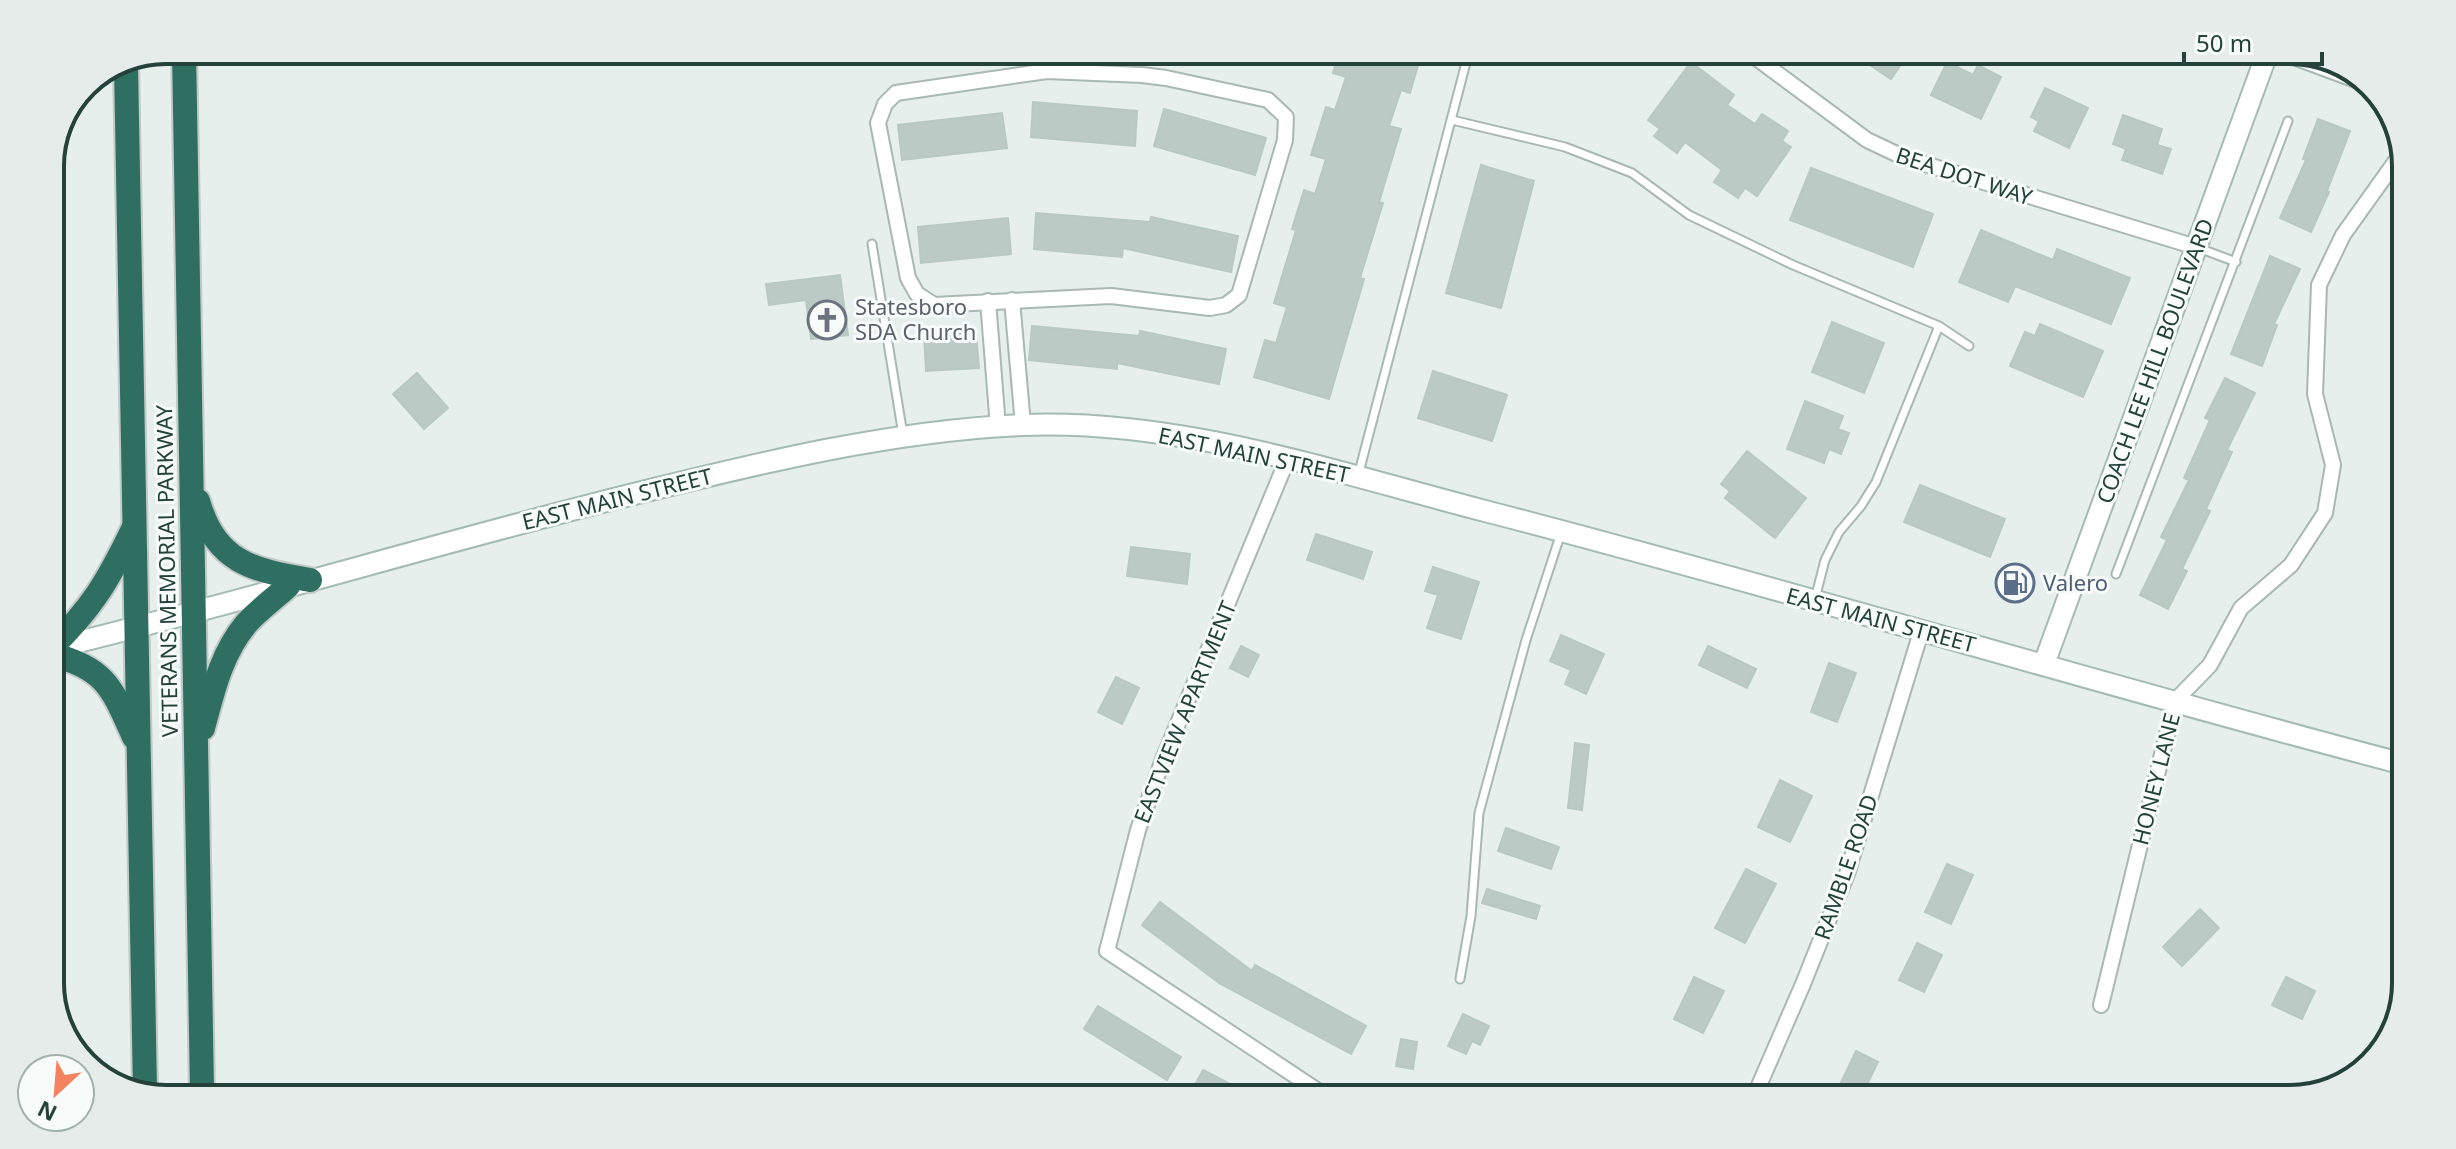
<svg xmlns="http://www.w3.org/2000/svg" width="2456" height="1149" font-family="'Noto Sans',sans-serif">
<style>
.building{fill:#bbcac4;stroke:#b8c9c2;stroke-width:2}
.lines{fill:none;stroke-linecap:round;stroke-linejoin:round}
.lane-casing{stroke:#a8b8b2;stroke-width:11}
.street-casing{stroke:#a8b8b2;stroke-width:18}
.secondary-casing{stroke:#a4bbb3;stroke-width:24}
.highway-casing{stroke:#c2cac8;stroke-width:28}
.lane{stroke:#fff;stroke-width:7}
.street{stroke:#fff;stroke-width:14}
.secondary{stroke:#fff;stroke-width:20}
.highway{stroke:#2f6f62;stroke-width:24}
.labels{text-anchor:middle;stroke-width:6;stroke-linejoin:round;paint-order:stroke}
.street-label{font-size:22px;fill:#24423a;stroke:#f7fbf9}
.worship-label{font-size:22px;fill:#5b616d;stroke:#f7fbf9;text-anchor:start}
.service-label{font-size:22px;fill:#4e5e75;stroke:#f7fbf9;text-anchor:start}
.rim{fill:none;stroke:#24423a;stroke-width:4}
</style>
<rect width="100%" height="100%" fill="#e6efeb"/>
<!-- building -->
<g class="building">
<path d="M1338 55H1421L1410 93 1401 90 1389 126 1401 129 1379 202 1383 203 1360 278 1364 279 1329 399 1254 377 1265 340 1276 343 1287 307 1274 303 1296 230 1292 229 1304 190 1315 194 1326 159 1311 155 1326 107 1335 110 1346 77 1333 73Z"/>
<path d="M1858 57H1906L1891 79Z"/>
<path d="M1691 62 1734 95 1727 105 1755 124 1762 114 1788 131 1782 141 1791 147 1757 196 1745 188 1738 198 1714 182 1722 170 1685 142 1677 153 1654 136 1660 129 1648 120Z"/>
<path d="M1947 62 1973 75 1978 65 2001 77 1981 119 1931 95Z"/>
<path d="M2045 88 2088 108 2069 148 2034 131 2039 121 2031 117Z"/>
<path d="M1033 102 1137 111 1135 146 1031 137Z"/>
<path d="M1164 109 1266 138 1255 175 1154 146Z"/>
<path d="M1002 113 1007 148 902 160 898 125Z"/>
<path d="M2123 115 2162 129 2157 145 2171 149 2162 174 2122 160 2126 149 2113 144Z"/>
<path d="M2318 119 2350 131 2327 191 2329 192 2311 232 2280 218 2306 160 2303 159Z"/>
<path d="M1481 165 1534 181 1501 308 1446 293Z"/>
<path d="M1811 168 1933 214 1913 267 1790 220Z"/>
<path d="M1036 213 1150 222 1151 217 1238 236 1231 272 1123 248 1122 257 1034 249Z"/>
<path d="M1008 218 1011 254 921 263 918 227Z"/>
<path d="M1981 230 2053 260 2057 249 2130 278 2111 324 2015 286 2008 302 1959 282Z"/>
<path d="M2270 256 2300 269 2274 324 2277 325 2262 366 2231 354Z"/>
<path d="M840 275 848 335 811 339 806 300 769 305 766 284Z"/>
<path d="M1832 322 1884 343 1864 393 1812 372Z"/>
<path d="M2040 324 2103 351 2083 397 2010 366 2025 332 2035 336Z"/>
<path d="M1032 326 1139 336 1140 331 1226 349 1219 384 1117 363V369L1029 360Z"/>
<path d="M976 332 979 368 926 371 924 335Z"/>
<path d="M1433 371 1507 395 1492 441 1418 418Z"/>
<path d="M417 373 448 408 424 429 393 394Z"/>
<path d="M2225 378 2255 393 2227 450 2232 452 2206 509 2210 511 2182 569 2187 571 2168 609 2140 595 2167 540 2161 537 2189 480 2184 478 2210 420 2205 418Z"/>
<path d="M1805 401 1843 416 1838 429 1849 433 1841 454 1829 449 1824 463 1787 449Z"/>
<path d="M1747 451 1806 498 1775 538 1725 498 1730 491 1721 484Z"/>
<path d="M1920 485 2005 519 1990 557 1904 522Z"/>
<path d="M1316 534 1372 552 1363 579 1307 560Z"/>
<path d="M1131 547 1190 554 1187 584 1127 576Z"/>
<path d="M1433 567 1479 582 1461 639 1427 628 1438 595 1425 591Z"/>
<path d="M2018 569 2029 586 2007 598 1997 581Z"/>
<path d="M1561 635 1604 654 1586 694 1565 684 1571 670 1550 661Z"/>
<path d="M1241 646 1259 655 1248 677 1230 668Z"/>
<path d="M1708 646 1756 669 1747 688 1699 665Z"/>
<path d="M1829 663 1856 673 1837 722 1811 712Z"/>
<path d="M1116 677 1139 688 1122 724 1098 712Z"/>
<path d="M1575 743 1589 745 1582 810 1568 808Z"/>
<path d="M1780 780 1812 796 1790 842 1758 827Z"/>
<path d="M1506 828 1559 847 1551 869 1498 851Z"/>
<path d="M1947 864 1973 875 1951 924 1925 912Z"/>
<path d="M1746 869 1776 884 1745 943 1715 928Z"/>
<path d="M1487 889 1540 906 1536 919 1482 903Z"/>
<path d="M1160 902 1252 971 1255 965 1366 1026 1351 1054 1219 983 1142 925Z"/>
<path d="M2200 909 2219 928 2182 966 2163 947Z"/>
<path d="M1917 943 1942 955 1924 992 1899 980Z"/>
<path d="M1694 977 1724 991 1703 1033 1674 1019Z"/>
<path d="M2286 977 2315 991 2302 1019 2272 1005Z"/>
<path d="M1098 1006 1181 1057 1167 1080 1084 1029Z"/>
<path d="M1463 1014 1489 1026 1480 1045 1472 1041 1466 1054 1448 1046Z"/>
<path d="M1401 1039 1417 1042 1413 1069 1396 1066Z"/>
<path d="M1856 1051 1878 1062 1861 1097H1834Z"/>
<path d="M1203 1070 1251 1095 1190 1094Z"/>
</g>
<g class="lines">
<defs>
<g id="lane">
<path d="M1452 120 1565 147 1632 173 1689 215 1793 265 1939 326 1969 346"/>
<path d="M872 244 903 435"/>
<path d="M2196 247 2236 262"/>
<path d="M1358 476 1468 55"/>
<path d="M2116 574 2288 121"/>
<path d="M1815 599 1825 560 1839 532 1861 506 1876 482 1939 326"/>
<path d="M1460 979 1471 916 1479 813 1526 640 1561 533"/>
</g>
<g id="street">
<path d="M1043 54 1047 71"/>
<path d="M1755 57 1867 140 1905 158 2196 247"/>
<path d="M2299 59 2364 83"/>
<path d="M1047 71 1142 75 1166 78 1268 100 1286 117 1285 140 1239 295 1226 305 1210 308 1111 296 934 305 917 294 908 278 878 123 885 104 896 93Z"/>
<path d="M1012 300 1023 425"/>
<path d="M988 301 998 427"/>
<path d="M1287 460 1162 762 1138 830 1107 951 1324 1095"/>
<path d="M2101 1005 2175 701 2210 665 2241 608 2291 565 2325 513 2333 465 2315 394 2319 285 2343 235 2403 151"/>
<path d="M1754 1097 1803 984 1847 874 1921 632"/>
</g>
<g id="secondary">
<path d="M50 649C247 601 441 542 638 493 764 462 890 431 1021 425 1178 418 1334 472 1485 511 1791 590 2094 683 2400 763"/>
<path d="M2044 664 2265 59"/>
</g>
<g id="highway">
<path d="M184 50 202 1090"/>
<path d="M126 66 145 1090"/>
<path d="M198 501C216 563 252 570 310 580"/>
<path d="M50 649C92 608 108 581 133 529"/>
<path d="M50 654C106 668 112 688 134 737"/>
<path d="M203 728C213 691 221 654 246 624 258 610 274 599 288 586"/>
</g>
</defs>
<!-- lane casing -->
<use href="#lane" class="lane-casing"/>
<!-- street casing -->
<use href="#street" class="street-casing"/>
<!-- secondary casing -->
<use href="#secondary" class="secondary-casing"/>
<!-- highway casing -->
<use href="#highway" class="highway-casing"/>
<!-- lane -->
<use href="#lane" class="lane"/>
<!-- street -->
<use href="#street" class="street"/>
<!-- secondary -->
<use href="#secondary" class="secondary"/>
<!-- highway -->
<use href="#highway" class="highway"/>
</g>
<!-- icons -->
<defs>
<symbol id="church-ring" viewBox="-11 -11 22 22"><circle r="9.5" fill="#f7fbf9" stroke="#6b7280" stroke-width="1.5"/><path d="M-1.2-6h2.4v3.5h3.3v2.4h-3.3V6h-2.4V-.1h-3.3v-2.4h3.3Z" fill="#6b7280"/></symbol>
<symbol id="fuel-ring" viewBox="-11 -11 22 22"><circle r="9.5" fill="#f7fbf9" stroke="#5c6f8a" stroke-width="1.5"/><path d="M-5.5-6h7V0h2V4h1.3V-2.5L3-4.5l.8-.8L6-3V5H2.5V1h-1V6h-7ZM-4.2-4.7v3.2H.2V-4.7Z" fill="#5c6f8a"/></symbol>
</defs>
<g fill-rule="evenodd">
<use href="#church-ring" x="805" y="298" width="44" height="44"/>
<use href="#fuel-ring" x="1993" y="561" width="44" height="44"/>
</g>
<g class="labels">
<!-- street labels -->
<g class="street-label">
<text transform="translate(1964 176) rotate(18)" y="8">BEA DOT WAY</text>
<text transform="translate(2155 361) rotate(-70)" y="8">COACH LEE HILL BOULEVARD</text>
<text transform="translate(1254 455) rotate(12)" y="8">EAST MAIN STREET</text>
<text transform="translate(617 499) rotate(-14)" y="8">EAST MAIN STREET</text>
<text transform="translate(167 571) rotate(-91)" y="8">VETERANS MEMORIAL PARKWAY</text>
<text transform="translate(1881 620) rotate(15)" y="8">EAST MAIN STREET</text>
<text transform="translate(1185 712) rotate(-68)" y="8">EASTVIEW APARTMENT</text>
<text transform="translate(2156 779) rotate(-76)" y="8">HONEY LANE</text>
<text transform="translate(1846 867) rotate(-71)" y="8">RAMBLE ROAD</text>
</g>
<!-- worship labels -->
<g class="worship-label">
<text x="855" y="315">Statesboro<tspan x="855" dy="25">SDA Church</tspan></text>
</g>
<!-- service labels -->
<g class="service-label">
<text x="2043" y="591">Valero</text>
</g>
</g>
<!-- crop -->
<path d="M0 0H2456V1149H0ZM166 64H2290A102 102 0 0 1 2392 166V983A102 102 0 0 1 2290 1085H166A102 102 0 0 1 64 983V166A102 102 0 0 1 166 64Z" fill="#e6ecea" fill-rule="evenodd"/>
<path class="rim" d="M166 64H2290A102 102 0 0 1 2392 166V983A102 102 0 0 1 2290 1085H166A102 102 0 0 1 64 983V166A102 102 0 0 1 166 64Z"/>
<!-- north arrow -->
<g transform="translate(56 1093) rotate(206)"><circle r="38" fill="#f7fbf9" stroke="#a3b1ad" stroke-width="2"/>
<path d="M0-6L14 30L0 20L-14 30Z" fill="#f4845f"/>
<text y="-12" font-size="22" font-weight="bold" text-anchor="middle" fill="#24423a">N</text>
</g>
<!-- scale -->
<path d="M2184 52v12h138v-12" fill="none" stroke="#24423a" stroke-width="4"/>
<text x="2196" y="52" font-size="24" fill="#24423a" stroke="#f7fbf9" stroke-width="6" paint-order="stroke">50 m</text>
</svg>
